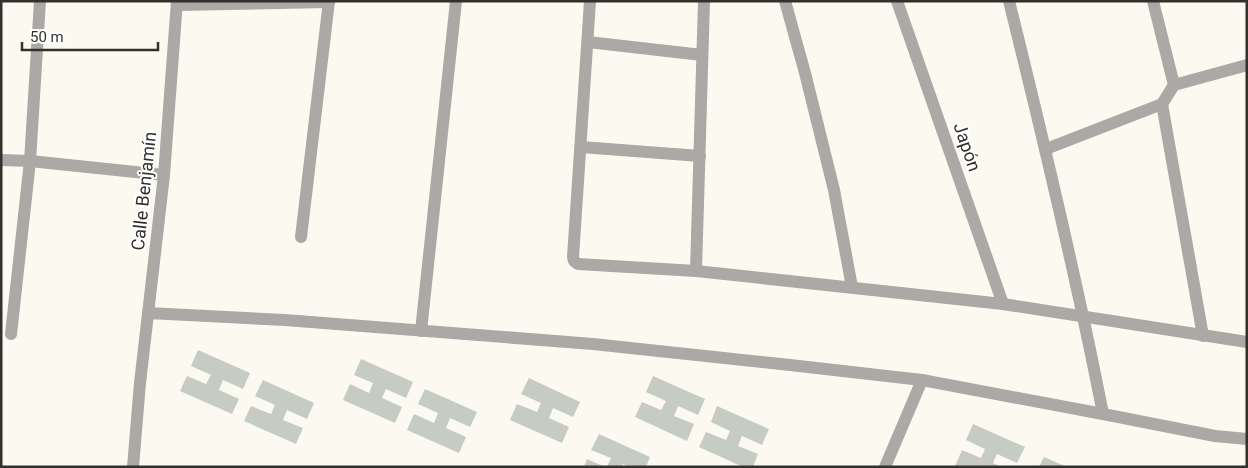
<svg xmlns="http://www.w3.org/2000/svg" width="1248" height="468" font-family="Roboto,sans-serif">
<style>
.building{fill:#c6cbc3}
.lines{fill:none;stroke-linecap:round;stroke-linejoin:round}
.street{stroke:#aba8a5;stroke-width:12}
.labels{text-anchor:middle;stroke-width:4;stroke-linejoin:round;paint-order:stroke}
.street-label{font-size:18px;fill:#31312d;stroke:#fff}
</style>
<rect width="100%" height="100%" fill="#fcfaf0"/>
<!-- building -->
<g class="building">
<path d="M198 350 250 373 243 389 223 380 219 390 239 399 232 414 180 391 187 376 206 384 211 375 191 366Z"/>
<path d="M361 359 413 382 406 398 386 389 382 398 402 407 395 423 343 400 350 384 369 393 373 383 354 375Z"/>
<path d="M653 376 705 399 698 415 678 406 674 416 694 424 687 441 635 417 642 402 661 410 666 401 646 392Z"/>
<path d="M529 378 580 402 573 417 553 408 549 418 569 427 562 443 510 420 517 404 537 412 541 403 521 394Z"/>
<path d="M263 380 314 403 307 419 287 410 283 420 303 428 296 444 244 421 251 406 271 414 275 405 255 396Z"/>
<path d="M425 389 477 412 470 427 450 418 446 428 466 437 459 453 407 430 414 414 434 423 438 413 418 404Z"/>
<path d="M717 406 769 429 762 445 742 436 738 446 758 454 753 467H743L699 447 706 432 726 440 730 431 711 422Z"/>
<path d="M973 424 1025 447 1017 463 997 454 993 463 1001 467 955 466 962 450 981 458 985 449 966 440Z"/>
<path d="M599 434 650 457 646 467H630L623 464 622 467H607L611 458 591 450Z"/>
<path d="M1044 457 1067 467H1039Z"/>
<path d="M587 459 605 467H584Z"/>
</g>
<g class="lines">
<!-- street -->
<g class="street">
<path d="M590 1 573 257 574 261 578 264 696 271 1003 304 1247 342"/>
<path d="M785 1 805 73 834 190 852 287"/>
<path d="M897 1 1003 304"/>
<path d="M1009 1C1043 138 1076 275 1103 414"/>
<path d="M1153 1 1174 85"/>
<path d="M177 5 329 2"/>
<path d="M588 42 702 55"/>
<path d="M1162 104 1203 336"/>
<path d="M581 147 700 156"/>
<path d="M1046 149 1162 104 1174 85 1247 65"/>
<path d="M1 160 30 161 164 175"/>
<path d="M301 237 329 1"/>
<path d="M696 271 704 1"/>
<path d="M148 313 285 320 593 344 790 365 922 380 1103 414 1215 436 1247 439"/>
<path d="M421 331 456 1"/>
<path d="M11 334 30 161 40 1"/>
<path d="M133 467 140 383 164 175 177 1"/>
<path d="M885 467 922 380"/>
</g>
</g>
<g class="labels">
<!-- street labels -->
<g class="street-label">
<text transform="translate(967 147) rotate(71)" y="6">Japón</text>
<text transform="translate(144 191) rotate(-84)" y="6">Calle Benjamín</text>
</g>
</g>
<!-- border -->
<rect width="1248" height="468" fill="none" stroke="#31312d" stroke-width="5"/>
<!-- scale -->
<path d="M22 42v8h136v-8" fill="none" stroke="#31312d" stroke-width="2.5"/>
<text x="30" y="42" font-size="15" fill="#31312d" stroke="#ffffff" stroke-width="4" paint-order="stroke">50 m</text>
</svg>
